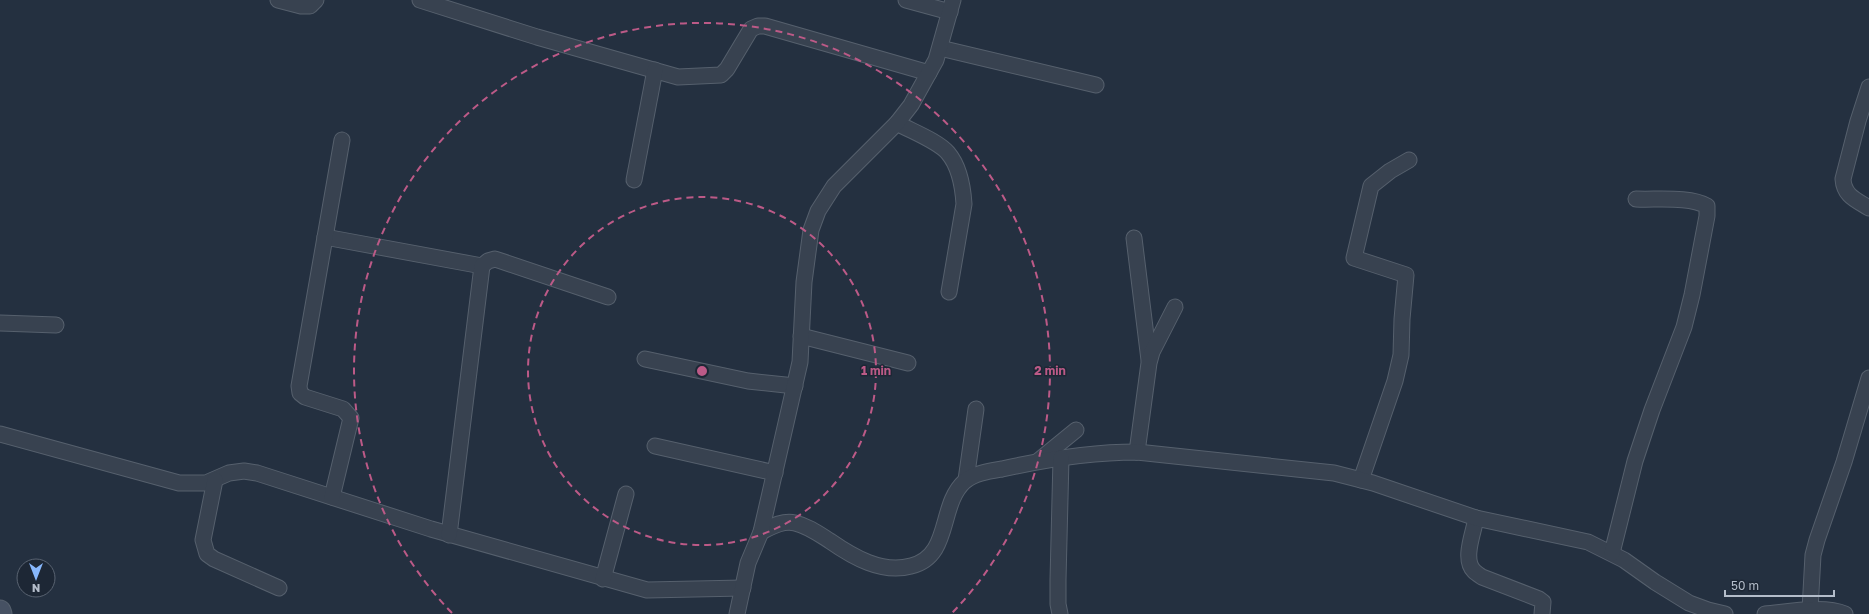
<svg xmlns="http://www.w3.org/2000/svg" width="1869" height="614" font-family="'Golos Text',sans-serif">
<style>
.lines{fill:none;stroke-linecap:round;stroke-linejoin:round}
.minor-casing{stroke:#56606d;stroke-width:17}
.secondary-casing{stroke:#56606d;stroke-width:23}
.minor{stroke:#384250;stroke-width:15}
.secondary{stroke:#465163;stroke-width:21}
.ring{fill:none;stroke:#bc5a87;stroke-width:2;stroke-dasharray:7 5}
.centre{fill:#bc5a87;stroke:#1d2735;stroke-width:2}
.ring-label{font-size:12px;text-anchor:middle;font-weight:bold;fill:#bc5a87;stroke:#1d2735;stroke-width:3;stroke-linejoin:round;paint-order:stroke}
</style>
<rect width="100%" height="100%" fill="#243040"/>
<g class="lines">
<defs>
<g id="minor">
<path d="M278 0 301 6H310L316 0"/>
<path d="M420 0 537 37 678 77 721 75 727 69 751 29 758 26H765L929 73"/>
<path d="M906 0 950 12"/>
<path d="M940 48 1096 85"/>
<path d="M1869 87 1858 121 1843 179C1844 196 1856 200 1869 208"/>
<path d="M897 123C911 131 938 141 948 153 959 166 963 188 964 204L949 292"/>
<path d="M634 180 655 70"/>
<path d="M325 237 482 266"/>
<path d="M1134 238 1149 360"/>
<path d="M0 323 56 325"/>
<path d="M801 336 908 363"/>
<path d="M645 359 748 381 795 386"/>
<path d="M0 434 179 483H206L229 473 244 471 257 473 431 529 647 590 743 588"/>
<path d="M655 446 775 473"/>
<path d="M1137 452 1149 363 1152 352 1175 307"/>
<path d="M1038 461 1076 430"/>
<path d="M215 480 203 540 207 554 214 559 279 588"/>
<path d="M966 480 976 409"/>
<path d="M1361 480 1395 381 1401 355 1402 319 1406 275 1354 258 1371 186 1390 171 1409 160"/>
<path d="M332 497 351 418 343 409 305 397 300 393 299 386 342 140"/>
<path d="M1476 518C1474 532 1462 559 1474 571 1476 573 1479 575 1482 577L1539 599 1543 602 1542 614"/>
<path d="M761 532C771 527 783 520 795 523 808 526 819 534 830 541 853 557 882 574 911 566 952 556 938 505 965 481 975 473 990 471 1002 469 1047 459 1091 452 1137 452L1334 473 1373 483 1476 518 1588 542 1624 560 1655 582 1689 603 1708 610 1725 614"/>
<path d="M449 535 482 266 488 261 495 259 608 297"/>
<path d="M1612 553 1635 461 1652 410 1684 327 1692 295 1707 216V206C1690 196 1656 200 1636 199"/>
<path d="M603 579 626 494"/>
<path d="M1810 610 1813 555 1817 540 1844 462 1869 378"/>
<path d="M737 614 748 563 761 532 800 362 804 282 811 230 818 211 834 186 897 123 911 105 936 60 953 0"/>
<path d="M1060 614 1058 604V580L1061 458"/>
<path d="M1765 614C1788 612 1824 605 1845 614"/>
</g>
<path id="secondary" d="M0 611 1 614"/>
</defs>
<!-- minor casing -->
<use href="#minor" class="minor-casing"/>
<!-- secondary casing -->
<use href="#secondary" class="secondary-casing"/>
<!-- minor -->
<use href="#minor" class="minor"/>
<!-- secondary -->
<use href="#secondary" class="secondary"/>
</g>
<!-- distance rings -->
<g class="ring">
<circle cx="702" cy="371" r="174"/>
<path d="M452 613A348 348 0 1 1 952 613"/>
</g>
<circle cx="702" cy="371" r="6" class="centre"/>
<g class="ring-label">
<text x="876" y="375">1 min</text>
<text x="1050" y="375">2 min</text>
</g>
<!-- north arrow -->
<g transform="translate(36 578) rotate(180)"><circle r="19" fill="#1d2735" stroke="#596371"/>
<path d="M0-3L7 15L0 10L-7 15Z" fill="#87b7fc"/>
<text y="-6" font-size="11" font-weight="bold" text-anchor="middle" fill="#b4bdca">N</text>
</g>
<!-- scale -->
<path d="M1725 590v6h109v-6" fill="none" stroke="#b4bdca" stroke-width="2"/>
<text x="1731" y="590" font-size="12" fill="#b4bdca" stroke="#1d2735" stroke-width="3" paint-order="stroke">50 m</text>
</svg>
